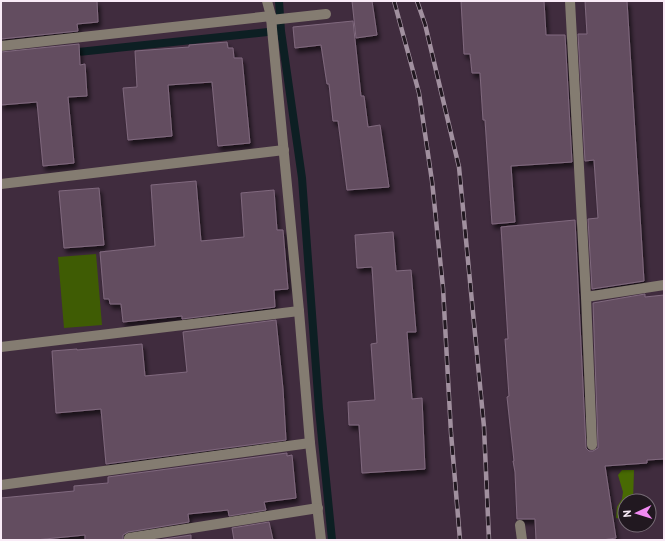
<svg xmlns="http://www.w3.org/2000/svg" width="665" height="541" font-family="'PT Sans',sans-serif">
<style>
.green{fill:#3f5c04}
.forest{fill:#486a03}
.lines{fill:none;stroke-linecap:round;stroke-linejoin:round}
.stream{stroke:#0d1f23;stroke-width:8}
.building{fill:#634d60;stroke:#80697e;filter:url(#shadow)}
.minor{stroke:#847c71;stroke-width:10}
.rail-casing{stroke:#a1909f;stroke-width:4.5}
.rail{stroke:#211820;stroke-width:3;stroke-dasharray:9;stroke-linecap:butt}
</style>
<defs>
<filter id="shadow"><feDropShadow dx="2.5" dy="4.5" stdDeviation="2" flood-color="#0009"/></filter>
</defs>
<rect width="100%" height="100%" fill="#402c3e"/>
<!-- green -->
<path class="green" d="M96 254 102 325 64 328 58 257Z"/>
<!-- forest -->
<path class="forest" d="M622 470H634L633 501H625V519L616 518 617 507 622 499 623 492 618 475Z"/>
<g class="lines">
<!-- stream -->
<g class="stream">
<path d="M279 1 281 31 302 178 319 409 332 540"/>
<path d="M69 53 277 31"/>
</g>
</g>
<!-- building -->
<g class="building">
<path d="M1 1H97L98 22 77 24 78 31 1 39Z"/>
<path d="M352 1H372L377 35 356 38Z"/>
<path d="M461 1H544L546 35H565L572 162 511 166 515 222 492 224 485 120H483L480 73H472L470 54H464Z"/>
<path d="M585 1H627L644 281 592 289 588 219 598 218 594 160 585 161 578 34H587Z"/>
<path d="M353 21 361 96H364L368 127 380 125 389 187 347 190 338 121H333L329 84H327L321 45 295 48 293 27Z"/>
<path d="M227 42 228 48H233L234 58H242L250 143 218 146 212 82 168 85 172 136 128 140 123 88 137 87 135 51 189 47V45Z"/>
<path d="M79 44 80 65 85 64 87 96 68 97 74 163 43 166 37 102 1 105V52Z"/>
<path d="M196 181 201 241 244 237 241 193 274 190 277 230H283L288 289 274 290 275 307 182 319V316L123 322 121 304H110L109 299H104L100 252 155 246 151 185Z"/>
<path d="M99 188 104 245 64 248 59 191Z"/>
<path d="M575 220 586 448 589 451H593L598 448V445L593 303 645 294V297L664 295V459L647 460V463L605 466 616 538 602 540H536L535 519H517L515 472 513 461H514L507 397 509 396 505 339H508L501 227Z"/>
<path d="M393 232 396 271 411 270 416 332H407L412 399 422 398 425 469 362 473 359 425H349L348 402 375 400 371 344 377 343 372 267 357 268 355 235Z"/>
<path d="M276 320 283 389 286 440 106 464 101 409 56 413 52 351 77 349V350L142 344 145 376 187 372 183 332Z"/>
<path d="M287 453V456L292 455 296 498 264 502 266 510 229 516 228 510 188 514 189 522 128 532 123 535V540H85V535L35 540H1V498L74 491V486L108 483V477Z"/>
<path d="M269 522 273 540H234L232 528Z"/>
<path d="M191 535V540H158Z"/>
</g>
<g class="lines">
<!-- minor -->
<g class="minor">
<path d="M267 1 271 16 272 29 299 311 310 443 321 540"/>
<path d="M570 1 586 297 592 445"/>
<path d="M271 20 326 14"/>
<path d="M1 46 271 16"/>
<path d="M1 184 284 150"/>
<path d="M586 297 664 285"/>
<path d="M1 347 299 311"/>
<path d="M1 485 310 443"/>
<path d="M520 525 522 540"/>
<path d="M129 538 318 508"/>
</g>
<defs>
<g id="rail">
<path d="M394 1 419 93 432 181 443 288 451 433 460 540"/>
<path d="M417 1 425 24 459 167 484 427 489 540"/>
</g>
</defs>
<!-- rail casing -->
<use href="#rail" class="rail-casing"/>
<!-- rail -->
<use href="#rail" class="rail"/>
</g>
<!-- border -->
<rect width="665" height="541" fill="none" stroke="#f9ebf7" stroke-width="4"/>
<!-- north arrow -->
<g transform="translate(637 513) rotate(266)"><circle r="19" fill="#211820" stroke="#776c76"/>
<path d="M0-3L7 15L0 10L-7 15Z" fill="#f28af3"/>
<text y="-6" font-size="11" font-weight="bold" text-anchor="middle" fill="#f9ebf7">N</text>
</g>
</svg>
